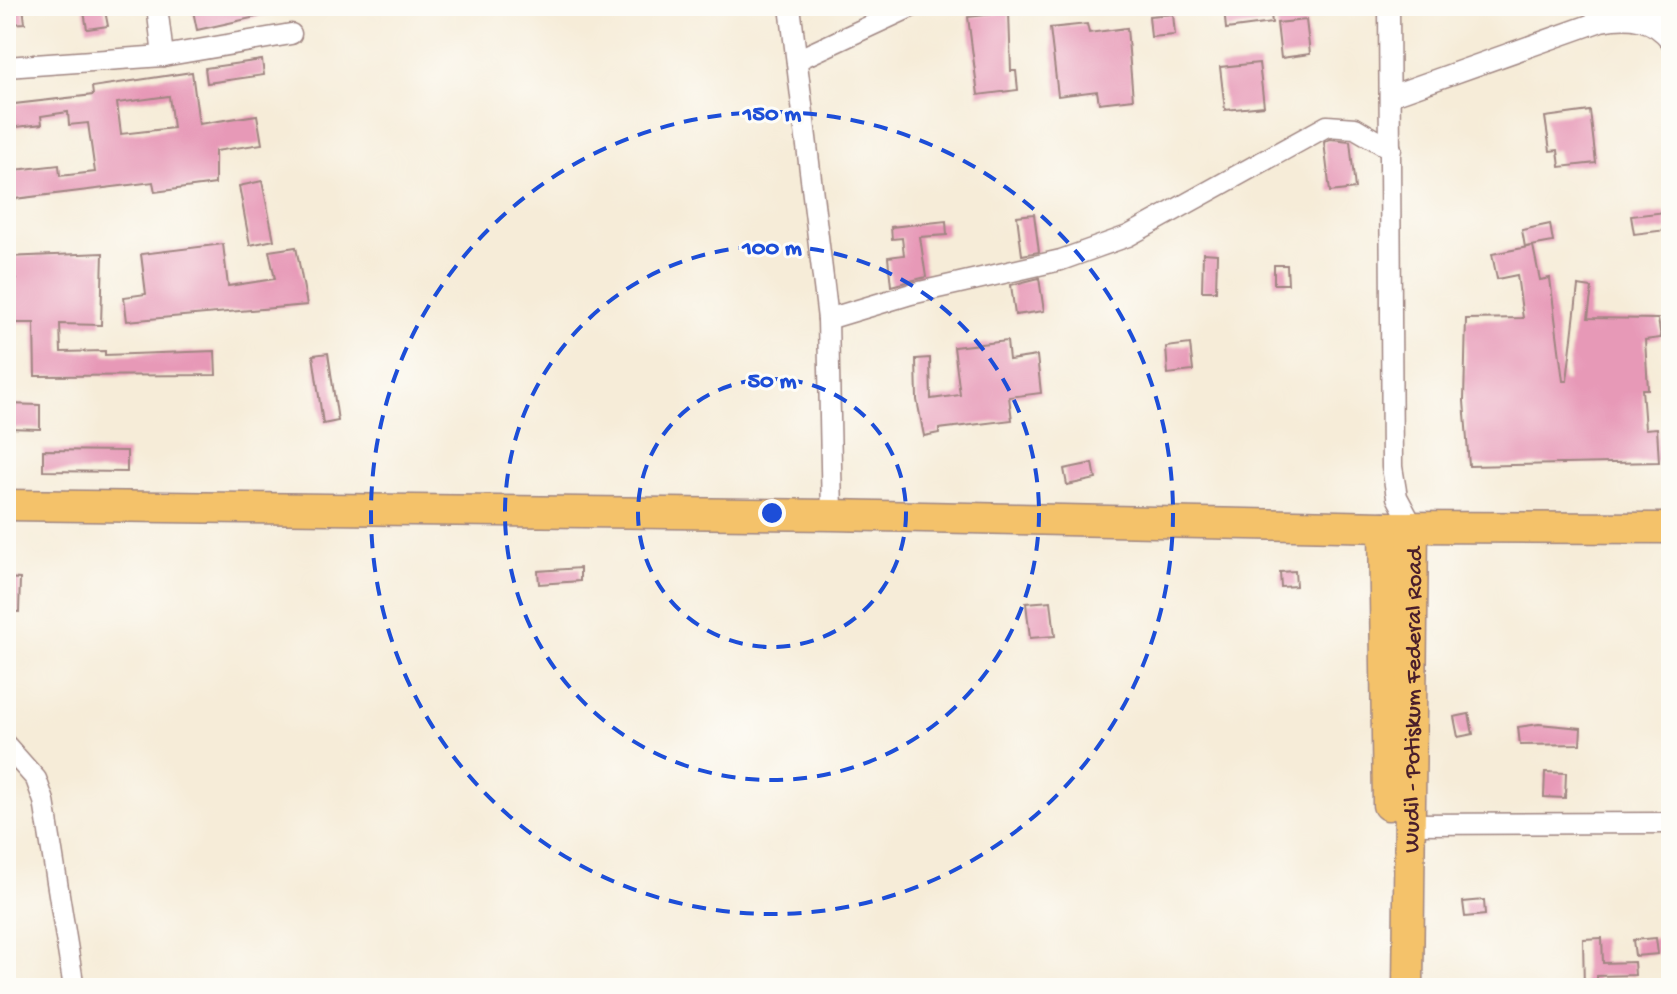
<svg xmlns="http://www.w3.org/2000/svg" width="1677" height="994" font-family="'Gochi Hand',sans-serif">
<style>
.building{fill:#e799b7;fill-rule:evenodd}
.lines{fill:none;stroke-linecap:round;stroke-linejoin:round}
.minor-casing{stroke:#a08682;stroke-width:23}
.primary-casing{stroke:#a08682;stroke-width:33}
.minor{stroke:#fff;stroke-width:20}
.primary{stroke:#f4c26a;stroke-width:30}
.ring{fill:none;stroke:#1d4ed8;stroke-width:4;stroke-dasharray:14 10}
.labels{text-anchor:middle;stroke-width:6;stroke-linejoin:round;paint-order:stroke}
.street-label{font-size:24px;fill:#4a1f2b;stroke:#fdfcf7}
.centre{fill:#1d4ed8;stroke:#fdfcf7;stroke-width:4}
.ring-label{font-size:24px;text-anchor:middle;font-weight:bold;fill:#1d4ed8;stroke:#fdfcf7;stroke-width:6;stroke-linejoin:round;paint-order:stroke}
</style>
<rect width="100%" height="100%" fill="#fdfcf7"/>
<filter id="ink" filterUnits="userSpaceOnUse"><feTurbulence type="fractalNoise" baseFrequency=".0125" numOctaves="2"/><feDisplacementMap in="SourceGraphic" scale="16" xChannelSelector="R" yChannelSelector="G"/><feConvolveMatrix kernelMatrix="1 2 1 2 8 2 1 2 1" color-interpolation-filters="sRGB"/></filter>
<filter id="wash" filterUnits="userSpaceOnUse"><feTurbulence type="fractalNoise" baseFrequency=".006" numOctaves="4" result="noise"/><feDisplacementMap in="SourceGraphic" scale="32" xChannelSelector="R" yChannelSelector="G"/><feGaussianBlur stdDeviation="1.8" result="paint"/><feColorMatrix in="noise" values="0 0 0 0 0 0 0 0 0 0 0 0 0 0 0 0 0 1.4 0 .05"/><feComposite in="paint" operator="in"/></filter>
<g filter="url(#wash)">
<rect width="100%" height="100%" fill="#f6ecd8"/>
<g id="blocks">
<!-- building -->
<g class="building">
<path d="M6 6H23L25 23 8 24Z"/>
<path d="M83 6H104L108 26 87 29Z"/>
<path d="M192 6H273L274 13 197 30Z"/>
<path d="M1270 6 1272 23 1226 29 1224 7Z"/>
<path d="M1009 12 1011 71H1016L1018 90 978 95 968 17Z"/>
<path d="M1173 14 1175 35 1151 37 1149 16Z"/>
<path d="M1306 20 1310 54 1281 58 1277 23Z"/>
<path d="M1087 24 1089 33 1127 28 1133 99 1099 103 1097 91 1058 96 1050 28Z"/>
<path d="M262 60 264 75 207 83 205 68Z"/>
<path d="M1259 63 1264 106 1225 110 1220 67Z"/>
<path d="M192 72 199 124 257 115 262 144 215 151V184L155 192 153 182 6 200V171L59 165 60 176 95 172 88 123 69 125 68 112 41 116 42 124 8 128 6 105 93 95 92 87ZM169 96 173 128 121 134 117 103Z"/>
<path d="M1590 111 1596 163 1560 167 1558 150 1550 151 1545 117Z"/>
<path d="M1330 139 1350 141 1355 189 1330 192 1324 142Z"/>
<path d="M262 181 274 240 250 245 239 186Z"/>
<path d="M1665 212 1667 230 1634 234 1631 216Z"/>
<path d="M1034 214 1039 252 1022 255 1017 216Z"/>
<path d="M946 221 947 235 920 237 926 277 891 286 888 257 904 255 902 238 892 239 891 227Z"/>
<path d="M1550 224 1553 242 1525 247 1522 230Z"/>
<path d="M223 244 228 286 275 279 269 251 296 247 307 305 127 321 124 297 146 294 141 254Z"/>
<path d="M1533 246 1540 280 1550 278 1563 381H1567L1578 286 1592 288 1588 318 1658 319 1661 338 1645 340 1648 389H1642L1645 429 1657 428 1659 462 1469 466 1464 401 1466 319 1523 318 1517 275 1497 279 1492 254Z"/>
<path d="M103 253 101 325 60 324 61 352 105 351V355L215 351 216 375 35 376 34 323H16V279L6 280V257Z"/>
<path d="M1203 253 1217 254 1216 291H1202Z"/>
<path d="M1274 265H1287L1288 284H1274Z"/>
<path d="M1039 278 1044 311 1015 315 1011 285Z"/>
<path d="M1007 341 1009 360 1037 356 1041 393 1009 397 1012 420 939 429V433L924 436 917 400 916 359 930 358 931 399 960 395 954 347Z"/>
<path d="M1190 344 1193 371 1168 374 1166 347Z"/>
<path d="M328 353 338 421 323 424 313 355Z"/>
<path d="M6 404 40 405V429L6 428Z"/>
<path d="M43 450 127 451V472L43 471Z"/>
<path d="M1093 463 1096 479 1067 485 1064 469Z"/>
<path d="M580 568V581L539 584 538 571Z"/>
<path d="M1295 571 1296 586 1281 587 1280 572Z"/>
<path d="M6 578 20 579 19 612 6 611Z"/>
<path d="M1051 601 1055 636 1030 638 1026 603Z"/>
<path d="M1469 714 1473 734 1458 737 1454 717Z"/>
<path d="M1539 724 1581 728 1580 744 1520 745 1518 727Z"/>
<path d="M1545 772 1566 773 1565 798 1544 797Z"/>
<path d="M1484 900 1485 915 1465 917 1463 902Z"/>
<path d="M1602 938 1603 963 1634 962 1635 975 1597 976V988H1584L1583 939Z"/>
<path d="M1656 938 1658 954 1635 956 1633 940Z"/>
</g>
</g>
</g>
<g filter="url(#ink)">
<use href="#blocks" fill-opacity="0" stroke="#a08682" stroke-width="2"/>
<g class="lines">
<defs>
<g id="minor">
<path d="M157 6 163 56"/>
<path d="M790 6 828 319 832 515"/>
<path d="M1389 6 1392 467 1397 497 1413 527"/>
<path d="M1631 15 1665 6"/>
<path d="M797 60 913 6"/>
<path d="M6 67 163 56 291 34"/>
<path d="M1390 96 1601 21C1628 16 1653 17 1671 41"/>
<path d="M828 319 911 294 1061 260 1128 236 1327 126 1355 128 1391 149"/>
<path d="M6 745 36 779 44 801 74 988"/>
<path d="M1407 824 1671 823"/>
</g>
<g id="primary">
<path d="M6 505 832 515 1384 527 1671 528"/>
<path d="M1384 527 1388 805"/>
<path id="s1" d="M1408 988 1413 527"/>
</g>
</defs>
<!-- minor casing -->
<use href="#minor" class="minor-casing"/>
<!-- primary casing -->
<use href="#primary" class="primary-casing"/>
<!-- minor -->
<use href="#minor" class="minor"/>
<!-- primary -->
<use href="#primary" class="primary"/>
</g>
</g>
<!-- distance rings -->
<g class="ring">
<circle cx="772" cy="513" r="134"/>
<circle cx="772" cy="513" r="267"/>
<circle cx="772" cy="513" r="401"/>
</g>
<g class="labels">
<!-- street labels -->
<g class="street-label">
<text dy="8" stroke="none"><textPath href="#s1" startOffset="288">Wudil - Potiskum Federal Road</textPath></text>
</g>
</g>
<circle cx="772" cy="513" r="12" class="centre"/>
<g class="ring-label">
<text x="772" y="120">150 m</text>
<text x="772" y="254">100 m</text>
<text x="772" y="387">50 m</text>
</g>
<!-- margin -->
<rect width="1677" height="994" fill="none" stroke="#fdfcf7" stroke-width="32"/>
</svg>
